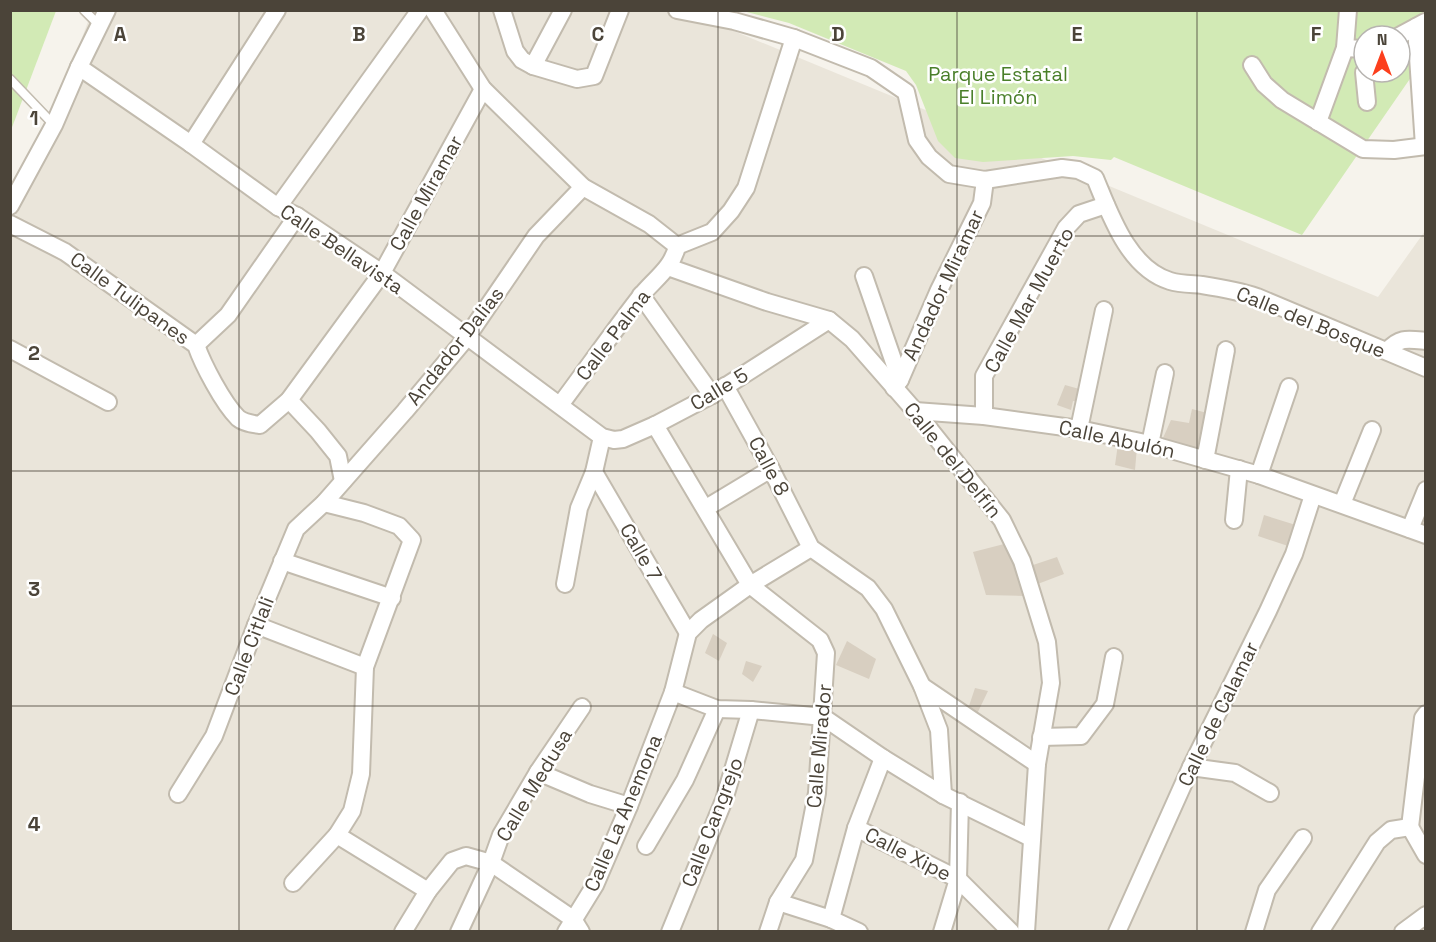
<svg xmlns="http://www.w3.org/2000/svg" width="1436" height="942" font-family="'Space Grotesk',sans-serif">
<style>
.residential{fill:#eae5da}
.green{fill:#d2eab5;fill-rule:evenodd}
.building{fill:#d8cfc1}
.lines{fill:none;stroke-linecap:round;stroke-linejoin:round}
.lane-casing{stroke:#c2bbae;stroke-width:11}
.street-casing{stroke:#c2bbae;stroke-width:20}
.lane{stroke:#fff;stroke-width:8}
.street{stroke:#fff;stroke-width:16}
.grid{fill:none;stroke:#4b4439;stroke-width:1.5;stroke-opacity:0.55}
.labels{text-anchor:middle;stroke-width:5;stroke-linejoin:round;paint-order:stroke}
.park-label{font-size:20px;fill:#4a7f2a;stroke:#fff}
.street-label{font-size:20px;fill:#4b4439;stroke:#fff}
.grid-label{font-size:20px;text-anchor:middle;font-weight:bold;fill:#4b4439;stroke:#fff;stroke-width:5;stroke-linejoin:round;paint-order:stroke}
</style>
<rect width="100%" height="100%" fill="#f6f3ec"/>
<!-- residential -->
<path class="residential" d="M683 10 1378 297 1425 231V931H11L10 230 92 11Z"/>
<!-- green -->
<g class="green">
<path d="M11 11H56L11 130Z"/>
<path d="M743 11H1425V57L1302 235 1114 157 1111 160 1073 156 983 162 955 158 938 141 916 85 906 71 789 23ZM1364 36H1400V72H1364Z"/>
</g>
<!-- building -->
<g class="building">
<path d="M1065 385 1083 390 1080 402 1073 401 1071 410 1057 405Z"/>
<path d="M1192 409 1211 414 1201 451 1163 438 1171 420 1189 423Z"/>
<path d="M1118 444 1137 447 1135 470 1115 465Z"/>
<path d="M1264 515 1299 526 1291 547 1258 536Z"/>
<path d="M1008 543 1026 596 986 595 973 552Z"/>
<path d="M1057 557 1064 574 1035 585 1033 565Z"/>
<path d="M713 634 727 643 719 661 705 653Z"/>
<path d="M847 641 876 659 869 679 836 665Z"/>
<path d="M746 661 762 666 753 682 742 674Z"/>
<path d="M975 688 988 691 976 716 968 709Z"/>
</g>
<g class="lines">
<defs>
<g id="lane">
<path d="M84 10 99 25"/>
<path d="M10 79 54 125"/>
</g>
<g id="street">
<path d="M433 10 483 89 583 187 649 224 677 246C673 268 652 281 640 297 612 333 587 369 560 405"/>
<path d="M502 10 515 51 522 60 533 66 577 79 594 76 620 10"/>
<path d="M677 10 734 21 794 38 871 68 906 92 917 140 929 157 949 174 985 180 1062 168 1078 170 1095 178C1110 214 1128 268 1170 281 1180 284 1192 284 1202 285 1221 288 1239 291 1257 297L1426 368"/>
<path d="M1416 27 1424 146"/>
<path d="M1399 36 1425 22"/>
<path d="M1345 48 1364 49"/>
<path d="M1252 65 1264 84 1282 100 1363 149 1394 150 1426 146"/>
<path d="M533 66 563 10"/>
<path d="M79 67 191 144 278 207 297 216 382 273 602 437 614 440 623 439 655 425 712 395 829 320"/>
<path d="M1364 72 1367 102"/>
<path d="M1318 122 1345 48 1348 10"/>
<path d="M191 144 277 10"/>
<path d="M10 206 54 125 79 67 107 10"/>
<path d="M278 207 420 10"/>
<path d="M10 224 65 252 196 345C203 365 223 403 238 418 244 423 253 424 260 425L289 400 382 273 483 89"/>
<path d="M677 246 712 232 731 211 746 188 794 38"/>
<path d="M668 267 767 302 829 320 852 339 915 411 1002 520 1022 561 1047 642 1051 683 1037 764 1026 932"/>
<path d="M864 276 900 380"/>
<path d="M641 295 712 395"/>
<path d="M196 345 228 315 297 216"/>
<path d="M10 349 108 402"/>
<path d="M1387 351C1400 337 1407 339 1426 341"/>
<path d="M725 386 771 469 811 548 868 588 884 609 922 686 939 730 943 795"/>
<path d="M894 388 900 380 939 290 982 203 985 180"/>
<path d="M289 400 318 431 338 456 343 481"/>
<path d="M915 411 984 416 1079 429 1150 444 1259 475 1426 535"/>
<path d="M984 416V376L1066 228 1079 214 1106 205"/>
<path d="M655 425 750 585 820 640 826 653 817 793 804 860 778 902 768 932"/>
<path d="M1079 429 1104 310"/>
<path d="M1150 444 1165 373"/>
<path d="M1205 460 1226 350"/>
<path d="M594 472 688 633"/>
<path d="M1259 475 1289 387"/>
<path d="M1342 504 1372 430"/>
<path d="M706 508 771 469"/>
<path d="M1234 520 1239 469"/>
<path d="M1410 529 1426 490"/>
<path d="M282 561 392 598"/>
<path d="M565 584 579 508 594 472 602 437"/>
<path d="M256 625 365 667"/>
<path d="M922 686 1037 764"/>
<path d="M673 692 717 709 751 710 823 717 883 758 943 795 1031 838"/>
<path d="M1041 737 1081 736 1105 704 1114 657"/>
<path d="M1191 767 1235 773 1270 793"/>
<path d="M538 772 590 794 629 806"/>
<path d="M178 794 214 736 256 625 296 529 324 503 405 411 467 337 536 236 583 187"/>
<path d="M1410 827 1423 718 1426 714"/>
<path d="M1410 827 1426 855"/>
<path d="M856 828 958 879 1011 932"/>
<path d="M337 835 428 891"/>
<path d="M646 846 685 780 717 709"/>
<path d="M293 883 337 835 352 811 361 774 365 667 412 540 399 526 364 513 324 503"/>
<path d="M778 902 831 919 859 932"/>
<path d="M831 919 856 828 883 758"/>
<path d="M403 932 428 891 452 861 466 856 491 863 573 919 581 932"/>
<path d="M459 932 491 863 501 835 538 772 582 707"/>
<path d="M566 932 595 885 629 806 673 692 688 633 701 620 750 585 811 548"/>
<path d="M670 932 724 800 751 710"/>
<path d="M942 932 958 879 960 802"/>
<path d="M1117 932 1191 767 1268 611 1294 554 1313 495"/>
<path d="M1254 932 1267 890 1303 838"/>
<path d="M1320 932 1377 842 1391 830 1410 827"/>
<path d="M1403 932 1426 915"/>
</g>
</defs>
<!-- lane casing -->
<use href="#lane" class="lane-casing"/>
<!-- street casing -->
<use href="#street" class="street-casing"/>
<!-- lane -->
<use href="#lane" class="lane"/>
<!-- street -->
<use href="#street" class="street"/>
</g>
<!-- grid -->
<path class="grid" d="M239 10V932M479 10V932M718 10V932M957 10V932M1197 10V932M10 236H1426M10 471H1426M10 706H1426"/>
<g class="labels">
<!-- park labels -->
<g class="park-label">
<text x="998" y="81">Parque Estatal<tspan x="998" dy="23">El Limón</tspan></text>
</g>
<!-- street labels -->
<g class="street-label">
<text transform="translate(426 193) rotate(-61)" y="7">Calle Miramar</text>
<text transform="translate(342 249) rotate(34)" y="7">Calle Bellavista</text>
<text transform="translate(943 285) rotate(-65)" y="7">Andador Miramar</text>
<text transform="translate(130 298) rotate(36)" y="7">Calle Tulipanes</text>
<text transform="translate(1029 300) rotate(-61)" y="7">Calle Mar Muerto</text>
<text transform="translate(1311 322) rotate(22)" y="7">Calle del Bosque</text>
<text transform="translate(613 335) rotate(-53)" y="7">Calle Palma</text>
<text transform="translate(455 346) rotate(-52)" y="7">Andador Dalias</text>
<text transform="translate(719 389) rotate(-31)" y="7">Calle 5</text>
<text transform="translate(1117 439) rotate(12)" y="7">Calle Abulón</text>
<text transform="translate(953 460) rotate(51)" y="7">Calle del Delfín</text>
<text transform="translate(769 466) rotate(62)" y="7">Calle 8</text>
<text transform="translate(641 552) rotate(60)" y="7">Calle 7</text>
<text transform="translate(249 646) rotate(-69)" y="7">Calle Citlali</text>
<text transform="translate(1218 714) rotate(-64)" y="7">Calle de Calamar</text>
<text transform="translate(819 746) rotate(-85)" y="7">Calle Mirador</text>
<text transform="translate(534 785) rotate(-59)" y="7">Calle Medusa</text>
<text transform="translate(623 813) rotate(-67)" y="7">Calle La Anemona</text>
<text transform="translate(712 822) rotate(-69)" y="7">Calle Cangrejo</text>
<text transform="translate(908 854) rotate(27)" y="7">Calle Xipe</text>
</g>
</g>
<g class="grid-label">
<text x="120" y="41">A</text>
<text x="359" y="41">B</text>
<text x="598" y="41">C</text>
<text x="838" y="41">D</text>
<text x="1077" y="41">E</text>
<text x="1316" y="41">F</text>
<text x="34" y="125">1</text>
<text x="34" y="360">2</text>
<text x="34" y="596">3</text>
<text x="34" y="831">4</text>
</g>
<!-- border -->
<rect width="1436" height="942" fill="none" stroke="#4b4439" stroke-width="24"/>
<!-- north arrow -->
<g transform="translate(1382 54)"><circle r="28" fill="#ffffff" stroke="#b7b4b0" stroke-width="1.5"/>
<path d="M0-4.5L10 22L0 15L-10 22Z" fill="#fc3f1d"/>
<text y="-9" font-size="16" font-weight="bold" text-anchor="middle" fill="#4b4439">N</text>
</g>
</svg>
